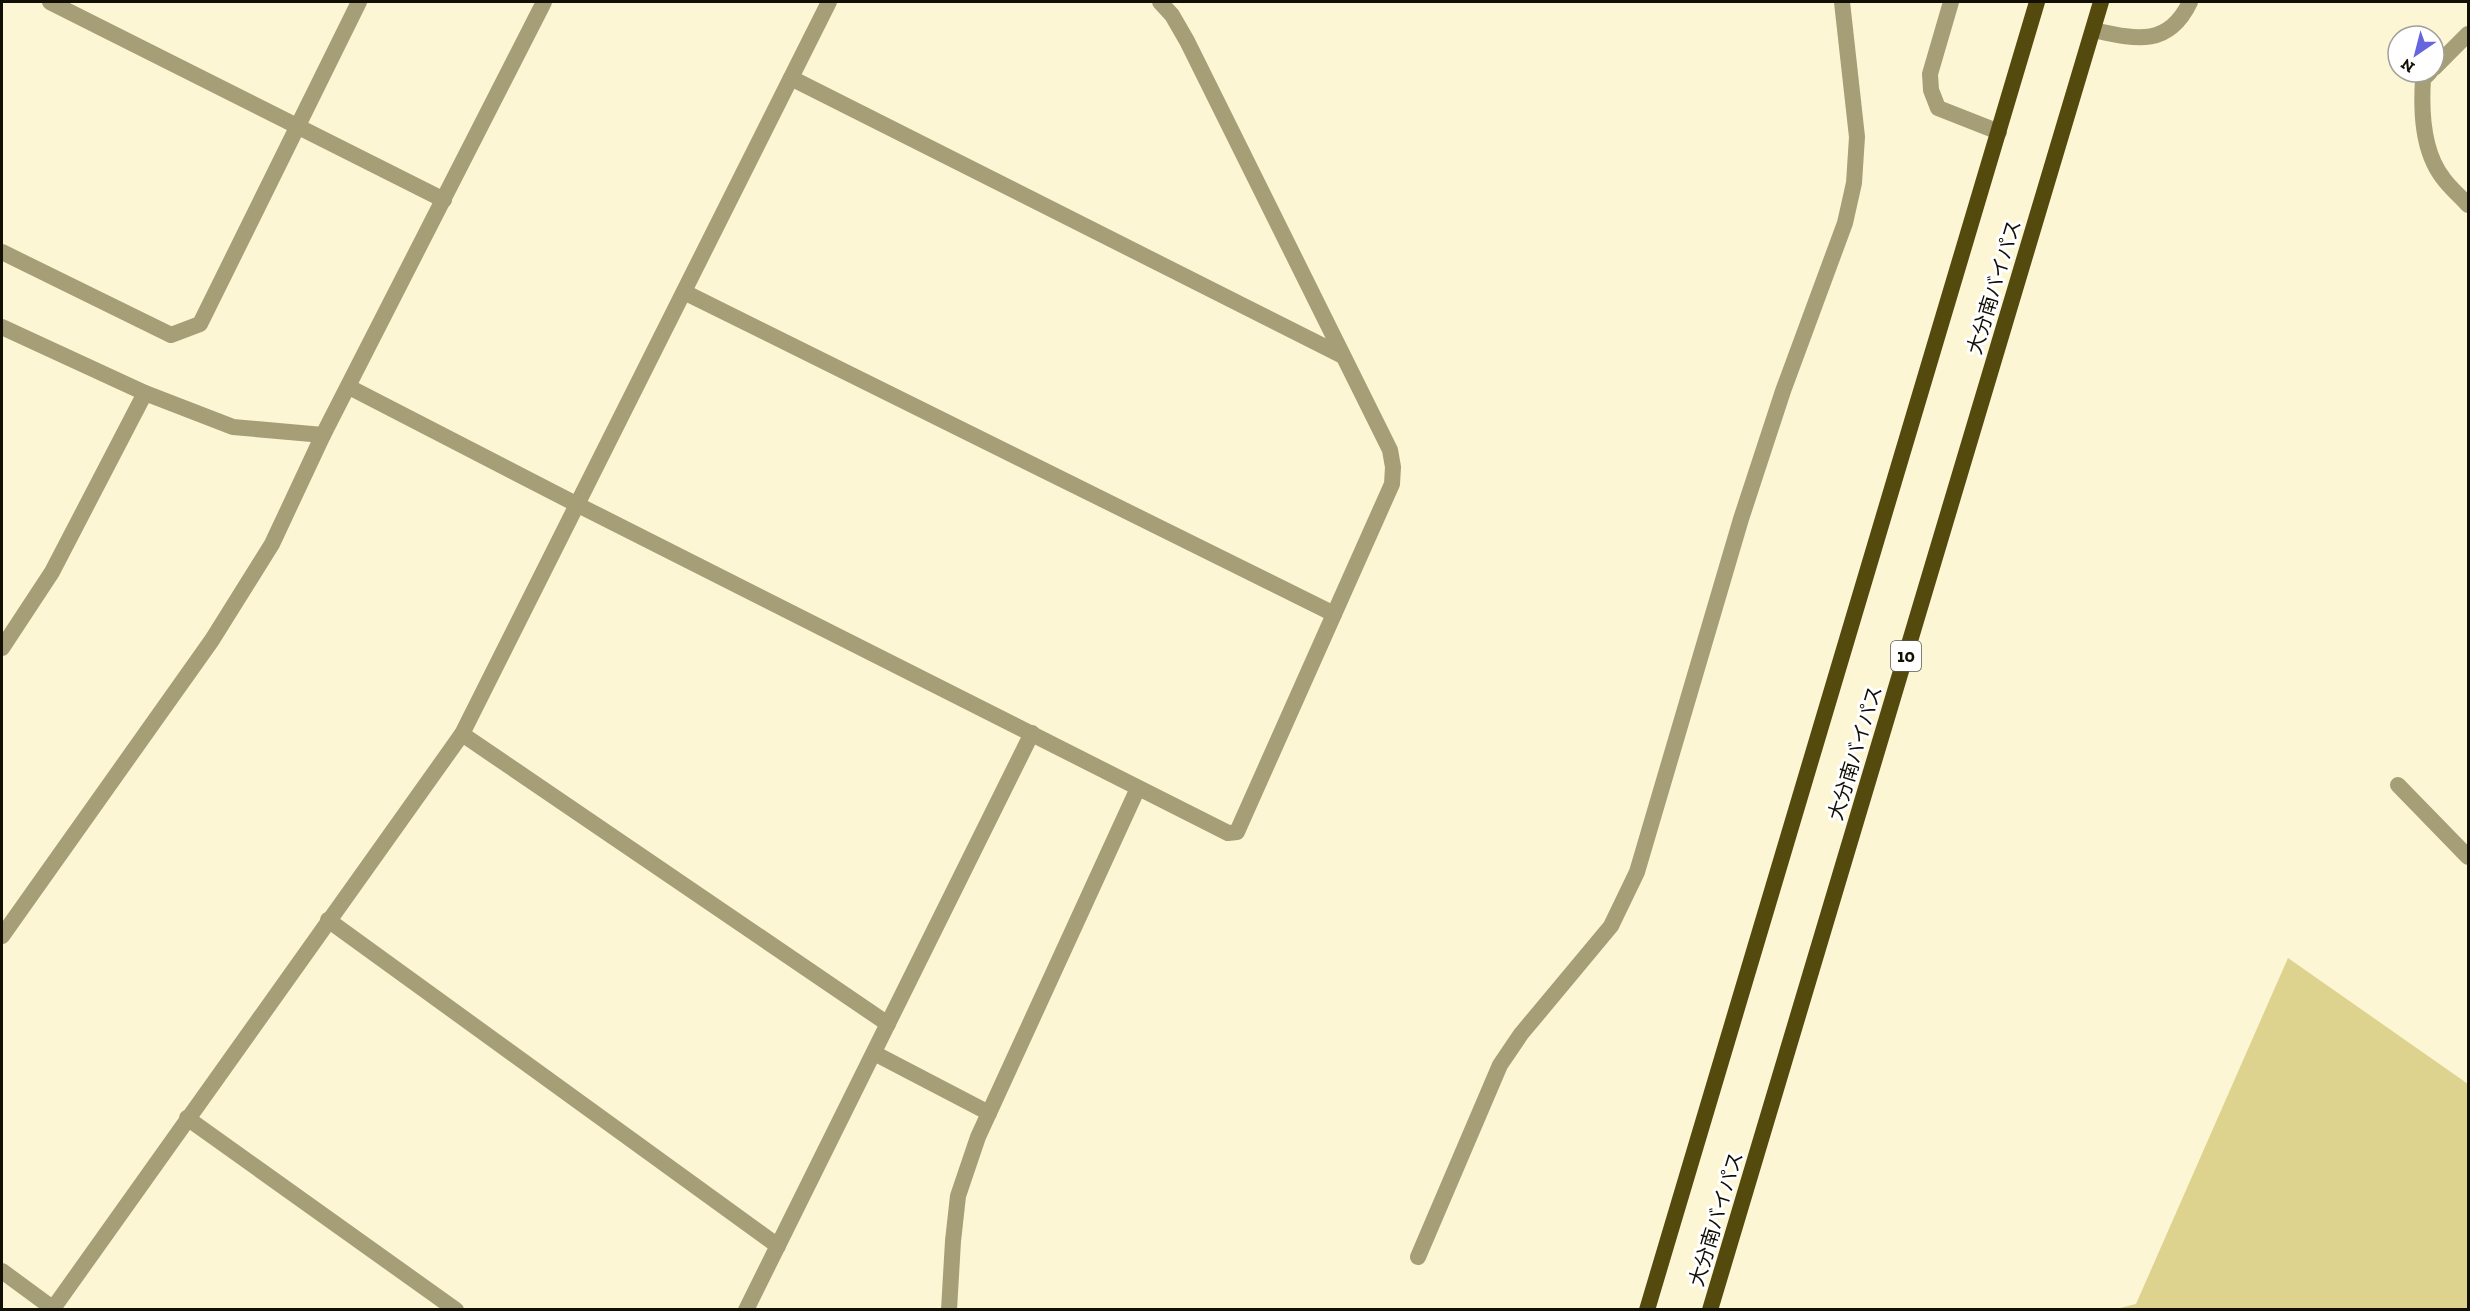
<svg xmlns="http://www.w3.org/2000/svg" width="2470" height="1311" font-family="'Zilla Slab','Noto Sans JP',serif">
<style>
.green{fill:#ddd28e}
.lines{fill:none;stroke-linecap:round;stroke-linejoin:round}
.minor{stroke:#a59e77;stroke-width:16}
.tertiary{stroke:#a59e77;stroke-width:16}
.trunk{stroke:#544a0e;stroke-width:16}
.labels{text-anchor:middle;stroke-width:6;stroke-linejoin:round;paint-order:stroke}
.shield{fill:#fff;stroke:#595750;stroke-width:1.5}
.shield-label{font-size:18px;font-weight:bold;fill:#120f05}
.street-label{font-size:20px;fill:#120f05;stroke:#fff}
</style>
<rect width="100%" height="100%" fill="#fcf6d4"/>
<!-- green -->
<path class="green" d="M2288 958 2468 1084V1309H2116L2136 1304Z"/>
<g class="lines">
<!-- minor -->
<g class="minor">
<path d="M50 2 444 200"/>
<path d="M1951 2 1930 74 1931 90 1938 108 1999 132"/>
<path d="M2093 30C2135 39 2168 48 2190 2"/>
<path d="M2434 68 2468 34"/>
<path d="M2430 72 2423 79C2421 111 2422 151 2443 178 2450 188 2460 196 2468 205"/>
<path d="M791 78 1343 356"/>
<path d="M2 252 171 335 200 324 359 2"/>
<path d="M684 292 1334 614"/>
<path d="M2 327 145 393 233 427 323 435"/>
<path d="M349 387 578 505 1228 833 1237 832 1392 484 1393 467 1390 450 1187 41 1172 15 1160 2"/>
<path d="M2 648 52 572 145 393"/>
<path d="M462 734 888 1024"/>
<path d="M2398 785 2468 857"/>
<path d="M328 920 778 1246"/>
<path d="M874 1053 989 1113"/>
<path d="M187 1118 456 1310"/>
<path d="M1418 1257 1500 1065 1521 1034 1611 926 1637 872 1741 519 1783 391 1845 223 1854 183 1857 137 1842 2"/>
<path d="M2 1271 55 1310"/>
<path d="M52 1310 462 734 829 2"/>
<path d="M746 1310 1032 733"/>
<path d="M949 1310 953 1241 958 1196 978 1137 1138 788"/>
</g>
<!-- tertiary -->
<path class="tertiary" d="M2 936 212 640 272 544 323 435 544 2"/>
<!-- trunk -->
<g class="trunk">
<path d="M1647 1310 2037 2"/>
<path d="M1710 1310 2101 2"/>
</g>
</g>
<g class="labels">
<!-- shield labels -->
<rect class="shield" x="1891" y="641" width="30" height="30" rx="4.5"/>
<g class="shield-label">
<text x="1906" y="662">10</text>
</g>
<!-- street labels -->
<g class="street-label">
<text transform="translate(1994 287) rotate(-73)" y="7">大分南バイパス</text>
<text transform="translate(1855 753) rotate(-73)" y="7">大分南バイパス</text>
<text transform="translate(1716 1219) rotate(-73)" y="7">大分南バイパス</text>
</g>
</g>
<!-- border -->
<rect width="2470" height="1311" fill="none" stroke="#120f05" stroke-width="6"/>
<!-- north arrow -->
<g transform="translate(2416 54) rotate(215)"><circle r="28" fill="#ffffff" stroke="#a09f9b" stroke-width="1.5"/>
<path d="M0-4.5L10 22L0 15L-10 22Z" fill="#6665de"/>
<text y="-9" font-size="16" font-weight="bold" text-anchor="middle" fill="#120f05">N</text>
</g>
</svg>
